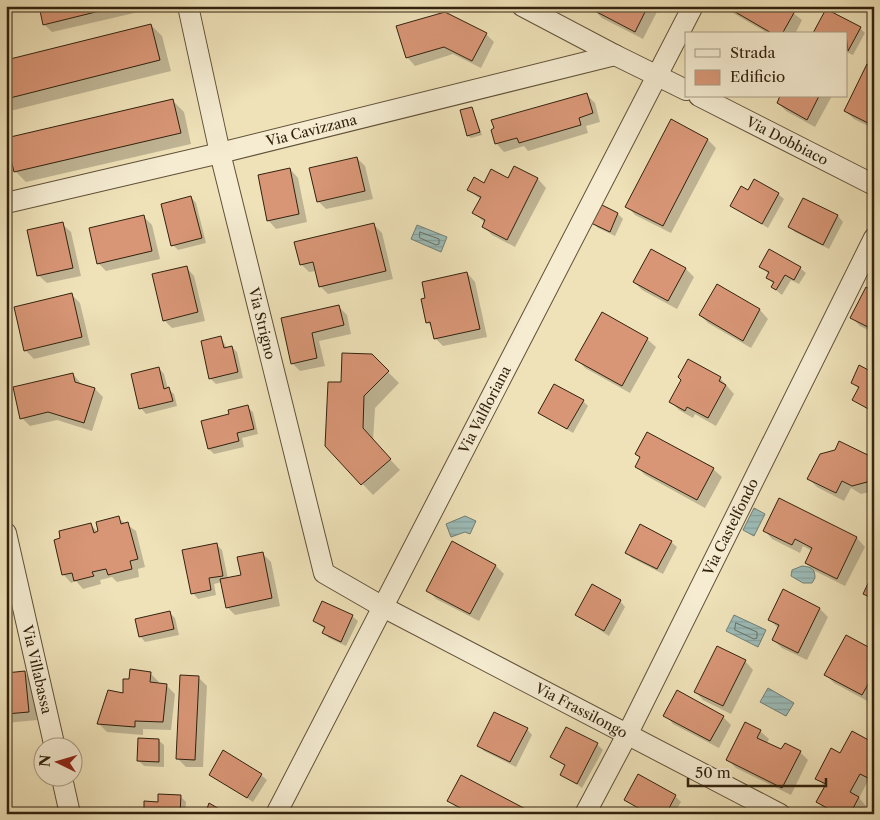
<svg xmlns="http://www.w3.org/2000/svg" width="880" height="820" font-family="'Libre Caslon Text',serif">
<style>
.water{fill:url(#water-rules);stroke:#727e74}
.shadow{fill:#0003}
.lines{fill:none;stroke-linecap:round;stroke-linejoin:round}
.shore{stroke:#676f63;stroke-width:1}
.building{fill:#d89676;stroke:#32220e}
.street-casing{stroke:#615239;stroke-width:22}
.street{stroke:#f5ecd2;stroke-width:20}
.labels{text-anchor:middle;stroke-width:4;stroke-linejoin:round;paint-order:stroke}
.street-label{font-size:14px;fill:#32220e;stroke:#f5ecd2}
</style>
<defs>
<pattern id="water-rules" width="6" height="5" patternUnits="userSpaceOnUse" patternTransform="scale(1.25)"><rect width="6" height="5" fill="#9cbcb8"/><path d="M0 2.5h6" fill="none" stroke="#87a19d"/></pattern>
</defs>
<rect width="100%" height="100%" fill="#efe2b9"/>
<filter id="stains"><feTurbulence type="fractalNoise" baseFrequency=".004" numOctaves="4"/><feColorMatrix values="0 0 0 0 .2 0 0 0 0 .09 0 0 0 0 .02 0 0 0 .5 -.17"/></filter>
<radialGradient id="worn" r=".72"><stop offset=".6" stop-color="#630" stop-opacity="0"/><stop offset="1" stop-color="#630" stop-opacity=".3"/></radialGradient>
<!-- water -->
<g class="water">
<path d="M417 225 447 237 441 252 411 239Z"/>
<path d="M754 508 765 514 754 536 743 530Z"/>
<path d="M465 516 476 521 470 534 465 532 451 537 446 524Z"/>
<path d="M802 566C811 567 815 568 815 578L812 583H803L791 576 792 570Z"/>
<path d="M734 615 766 630 758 647 726 631Z"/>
<path d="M768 688 794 703 786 716 760 702Z"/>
</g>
<!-- shadow -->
<g class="shadow">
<path d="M40 6H155L156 8 52 32 44 24Z"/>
<path d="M596 6H660L643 39 602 18 594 10Z"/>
<path d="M721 6H784L802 20 795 34H769Z"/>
<path d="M151 25 162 36 171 71 10 111 6 107V61Z"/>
<path d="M860 28 865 33 853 55 846 52V34L815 32Z"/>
<path d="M486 34 494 42 481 68 453 54 415 66 407 57Z"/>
<path d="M874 69V129L854 119 845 111Z"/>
<path d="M586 94 595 103 600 122 586 126 588 133 528 151 524 146 504 152 496 143Z"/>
<path d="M782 96H832L815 127 786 111 778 103Z"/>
<path d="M173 101 184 112 191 144 26 182 15 171Z"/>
<path d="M472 108 482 135 471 138 468 136Z"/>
<path d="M708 140 716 148 671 233 635 215 627 206Z"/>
<path d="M357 158 365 166 373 199 326 209 318 201Z"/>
<path d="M515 168 538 179 546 188 515 247 492 235 484 227 485 223 474 213 481 200 469 190 509 180Z"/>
<path d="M290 169 298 178 307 222 276 229 268 220Z"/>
<path d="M778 194 784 199 768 228 732 206Z"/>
<path d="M191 197 196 203 206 243 178 250 173 245Z"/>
<path d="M804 199 838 216 843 222 829 249 795 232 790 227Z"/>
<path d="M618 214 623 219 615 236 598 228 593 223Z"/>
<path d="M143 216 152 225 160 259 106 271 98 263Z"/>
<path d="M62 224 71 232 81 276 47 283 38 275Z"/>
<path d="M374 225 382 233 393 279 328 294 320 286 317 271 309 272 301 264Z"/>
<path d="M760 266 800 268 806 273 799 284 791 280 782 295 772 287 774 284 767 278 769 274Z"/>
<path d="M186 267 194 276 205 321 172 328 164 320Z"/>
<path d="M686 269 694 277 677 309 642 290 634 282Z"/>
<path d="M467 273 475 282 487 337 443 346 435 338 433 328 427 322Z"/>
<path d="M717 286 760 310 768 319 751 348 708 323 700 315Z"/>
<path d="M874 292V333L860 326 851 317Z"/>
<path d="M72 295 80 303 90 345 34 359 25 350Z"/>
<path d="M339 307 347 315 351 334 319 341 325 366 300 371 292 363 283 319Z"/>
<path d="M221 338 227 348 232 347 237 352 243 378 216 384 210 378Z"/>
<path d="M647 339 656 347 630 393 585 368 577 359Z"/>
<path d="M371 355 399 383 375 408 373 441 400 470 373 495 327 446 342 384Z"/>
<path d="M159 368 164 374 168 389 174 394 177 406 146 414 141 408Z"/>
<path d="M73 374 82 385 95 389 103 397 92 431 57 420 30 426 22 418Z"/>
<path d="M874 374V413L853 400 859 389 852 382Z"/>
<path d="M720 378 734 394 716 426 695 414 693 418 679 410 671 402Z"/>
<path d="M583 401 588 406 573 433 540 413Z"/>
<path d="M247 407 253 412 258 434 242 438 244 447 214 454 209 449 231 415Z"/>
<path d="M637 454 713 469 722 477 705 508 645 475 637 467 641 459Z"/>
<path d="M874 460V491L861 494 851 488 844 501 817 487 809 479Z"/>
<path d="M779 500 857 538 865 547 845 586 815 571 806 563 812 551 803 546 800 553 772 539 764 530Z"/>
<path d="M118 518 136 531 145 567 138 569 139 577 117 582 112 577 100 580 101 584 83 589 76 581 71 583 63 574 91 525 100 534Z"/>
<path d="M671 542 677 547 663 574 632 558 626 552Z"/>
<path d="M453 543 496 566 504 574 479 621 436 599 428 590Z"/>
<path d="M216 544 222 550 228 579 242 576 263 554 271 562 280 606 235 615 227 607 222 582 214 584 216 595 198 599 193 593Z"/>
<path d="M874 577V602L864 593Z"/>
<path d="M620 601 625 607 609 636 577 615Z"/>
<path d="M820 609 828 617 807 660 782 648 773 640 779 629 770 620Z"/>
<path d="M170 613 175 618 179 635 145 642 140 636Z"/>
<path d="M352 616 358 621 346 646 329 638 324 633 325 629 314 621Z"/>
<path d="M874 651V697L871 703 834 683 826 675Z"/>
<path d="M745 661 753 670 731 714 703 700 695 691Z"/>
<path d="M25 673 33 681 37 720 6 723V674Z"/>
<path d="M150 673 159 682 158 684 166 685 175 694 171 730 143 729V735L107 732 99 724Z"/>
<path d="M198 677 207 686 203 767H186L177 758Z"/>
<path d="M665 715 723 717 731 725 719 748 673 724Z"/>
<path d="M567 728 597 744 603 750 582 788 562 774 566 767 552 757Z"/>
<path d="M527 729 532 735 516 767 484 751 479 746Z"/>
<path d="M760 731 769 739 767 743 782 751 800 752 808 760 791 795 736 768 728 760Z"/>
<path d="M158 740 164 745V767L144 766 139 761Z"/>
<path d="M874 744V784L868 781 859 798 866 806 862 814H833L826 810 818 802 826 787 816 778 841 755Z"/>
<path d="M210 774 261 775 267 780 253 802Z"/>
<path d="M638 776 675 796 681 802 674 814H647L625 800Z"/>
<path d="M180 796 186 802 185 814H145L159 803Z"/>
<path d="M449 801 532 814H466Z"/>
</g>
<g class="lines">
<!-- shore -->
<g class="shore">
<path d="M420 232 439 239V244L436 245 420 238Z"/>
<path d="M736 623 757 632V638L754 639 735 630Z"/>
</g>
</g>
<!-- building -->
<g class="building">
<path d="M39 6H120L43 25Z"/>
<path d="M595 6H648L635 32 593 10Z"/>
<path d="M725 6H786L795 11 782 34H773Z"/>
<path d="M826 9 861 27 848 51 846 34 813 33Z"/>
<path d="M445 12 487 33 472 61 444 47 406 58 396 26Z"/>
<path d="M151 24 160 60 6 99V60Z"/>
<path d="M867 64 874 67V126L844 111Z"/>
<path d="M587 93 593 113 579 118 581 125 519 143 517 138 495 144 491 130 494 128 491 120Z"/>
<path d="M780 96H819L807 120 777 103Z"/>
<path d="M173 99 181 133 14 172 6 138Z"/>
<path d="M472 107 480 132 467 136 460 110Z"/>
<path d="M671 119 708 139 663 226 625 207Z"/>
<path d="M357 157 365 191 317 202 309 168Z"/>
<path d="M514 166 538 178 507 240 482 227 485 220 472 213 481 197 467 190 474 177 484 183 491 169 508 178Z"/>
<path d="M290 168 299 214 267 221 258 175Z"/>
<path d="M754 179 779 193 762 224 730 206 741 186 748 190Z"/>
<path d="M191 196 202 238 171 246 161 204Z"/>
<path d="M803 198 838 215 823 245 788 227Z"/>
<path d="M600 204 618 213 610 232 591 223Z"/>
<path d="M144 215 152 251 97 264 89 228Z"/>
<path d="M63 222 73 268 37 276 27 230Z"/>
<path d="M374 223 386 271 319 287 313 262 300 265 294 242Z"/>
<path d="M651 249 686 268 668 301 633 282Z"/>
<path d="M769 249 801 267 794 280 785 275 776 290 771 287 774 282 766 278 769 272 759 267Z"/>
<path d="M187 266 198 312 163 321 152 274Z"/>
<path d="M467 272 480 329 434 339 430 322 426 323 421 299 425 298 422 282Z"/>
<path d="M717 284 760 309 743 341 699 315Z"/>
<path d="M866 287 874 291V330L850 318Z"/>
<path d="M72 293 82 337 24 351 14 307Z"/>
<path d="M339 305 344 325 312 333 317 358 291 364 281 318Z"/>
<path d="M602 312 648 338 622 386 575 360Z"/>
<path d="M221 336 224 348 232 346 238 372 209 379 201 341Z"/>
<path d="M342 353 372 354 389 371 364 396 363 428 391 459 361 485 325 446 328 382H341Z"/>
<path d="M688 359 721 377 719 381 726 385 708 418 687 407 685 411 669 402 681 380 678 377Z"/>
<path d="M859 365 874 373V412L852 400 859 387 851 383Z"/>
<path d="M159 367 164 389 169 387 173 401 139 409 131 374Z"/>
<path d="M73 373 75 382 95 388 84 423 48 412 20 419 13 387Z"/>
<path d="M554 384 584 400 567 429 538 413Z"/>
<path d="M248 405 254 429 237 433 239 441 208 449 201 421 229 414 228 410Z"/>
<path d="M647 432 714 468 697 500 635 467 640 457 635 454Z"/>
<path d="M839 441 874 458V476L871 481 852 486 842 481 836 493 807 479 820 454 835 450Z"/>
<path d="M779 498 857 537 837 579 805 563 812 548 795 539 792 545 763 531Z"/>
<path d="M119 516 121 524 128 522 138 559 130 561 132 569 108 575 106 569 92 572 94 576 74 581 72 573 62 575 54 540 60 538 59 531 91 523 94 533 98 531 96 522Z"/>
<path d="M640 524 672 541 657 569 625 553Z"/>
<path d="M452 541 496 565 470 614 426 591Z"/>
<path d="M217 543 223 576 209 578 211 590 191 594 182 550Z"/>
<path d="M263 552 272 598 226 608 220 579 241 575 237 557Z"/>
<path d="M872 575 874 576V599L863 594Z"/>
<path d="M592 584 621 600 604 631 575 615Z"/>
<path d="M783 589 820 608 798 653 772 640 779 625 768 620Z"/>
<path d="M322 601 353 615 341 642 322 633 325 627 313 621Z"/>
<path d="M170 611 174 629 139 637 135 619Z"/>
<path d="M846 635 874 650V674L862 695 824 675Z"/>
<path d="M717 646 746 660 723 706 694 692Z"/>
<path d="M130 669 151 672 150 682 167 684 163 722 135 721V727L97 724 108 690 123 693V679H129Z"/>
<path d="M25 671 29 712 6 714V673Z"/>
<path d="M180 675 199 676 195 760 176 759Z"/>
<path d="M677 690 724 716 710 741 663 716Z"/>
<path d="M494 712 528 728 510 762 477 746Z"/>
<path d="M745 722 761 730 757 738 781 749 785 743 801 751 782 788 726 760Z"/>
<path d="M566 727 598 743 577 784 560 775 565 765 550 757Z"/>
<path d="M852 731 874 743V768L868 778 860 774 850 792 859 797 850 814H838L816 802 826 784 815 779 831 748 840 753Z"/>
<path d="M138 738 159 739V762L137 761Z"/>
<path d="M223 750 262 774 247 798 209 775Z"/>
<path d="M638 774 676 795 666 814H649L624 800Z"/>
<path d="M461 775 535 814H472L447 801Z"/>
<path d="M158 794 181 795 180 814H144V801L158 802Z"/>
<path d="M209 803 228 814H205Z"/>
</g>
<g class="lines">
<defs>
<g id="street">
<path id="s1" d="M188 6 220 153 324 573 383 607 780 814"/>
<path d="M522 6 615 55 686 90"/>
<path id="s2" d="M699 96 874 185"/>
<path id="s3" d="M6 203 220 153 615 55"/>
<path id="s4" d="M6 533 55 748"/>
<path d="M62 778 70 814"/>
<path id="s5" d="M276 814 693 6"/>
<path id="s6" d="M585 814 628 733 874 238"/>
</g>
</defs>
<!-- street casing -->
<use href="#street" class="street-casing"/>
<!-- street -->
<use href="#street" class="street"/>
</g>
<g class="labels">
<!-- street labels -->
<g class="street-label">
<text dy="5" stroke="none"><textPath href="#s3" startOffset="314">Via Cavizzana</textPath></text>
<text dy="5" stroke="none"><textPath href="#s2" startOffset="99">Via Dobbiaco</textPath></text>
<text dy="5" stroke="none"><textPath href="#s1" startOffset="326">Via Strigno</textPath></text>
<text dy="5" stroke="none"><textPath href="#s5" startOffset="455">Via Valfloriana</textPath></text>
<text dy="5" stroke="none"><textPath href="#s6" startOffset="322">Via Castelfondo</textPath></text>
<text dy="5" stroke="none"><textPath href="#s4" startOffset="140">Via Villabassa</textPath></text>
<text dy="5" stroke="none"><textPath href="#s1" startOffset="875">Via Frassilongo</textPath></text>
</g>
</g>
<!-- margin -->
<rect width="880" height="820" fill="none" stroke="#efe2b9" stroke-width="25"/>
<rect x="8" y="8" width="865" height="805" fill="none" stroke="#32220e" stroke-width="2.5"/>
<rect x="12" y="12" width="855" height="795" fill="none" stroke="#32220e"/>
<!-- legend -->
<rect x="685" y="32" width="162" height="65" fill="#f5ecd2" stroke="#a79b84"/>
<rect x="695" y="49" width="25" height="8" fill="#f5ecd2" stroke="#a79b84"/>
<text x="730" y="58" font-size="15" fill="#32220e">Strada</text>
<rect x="695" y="70" width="25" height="15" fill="#d89676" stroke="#a79b84"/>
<text x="730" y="82" font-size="15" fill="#32220e">Edificio</text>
<!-- north arrow -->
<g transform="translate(58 762) rotate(275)"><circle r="24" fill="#f5ecd2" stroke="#a79b84"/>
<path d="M0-4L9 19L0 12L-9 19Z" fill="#8f2418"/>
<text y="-8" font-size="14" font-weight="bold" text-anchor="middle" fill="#32220e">N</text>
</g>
<!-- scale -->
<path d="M688 778v8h138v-8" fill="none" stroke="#32220e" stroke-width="2.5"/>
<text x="695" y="778" font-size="15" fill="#32220e" stroke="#f5ecd2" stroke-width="4" paint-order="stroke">50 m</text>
<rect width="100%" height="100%" filter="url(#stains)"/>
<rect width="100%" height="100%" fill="url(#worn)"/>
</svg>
